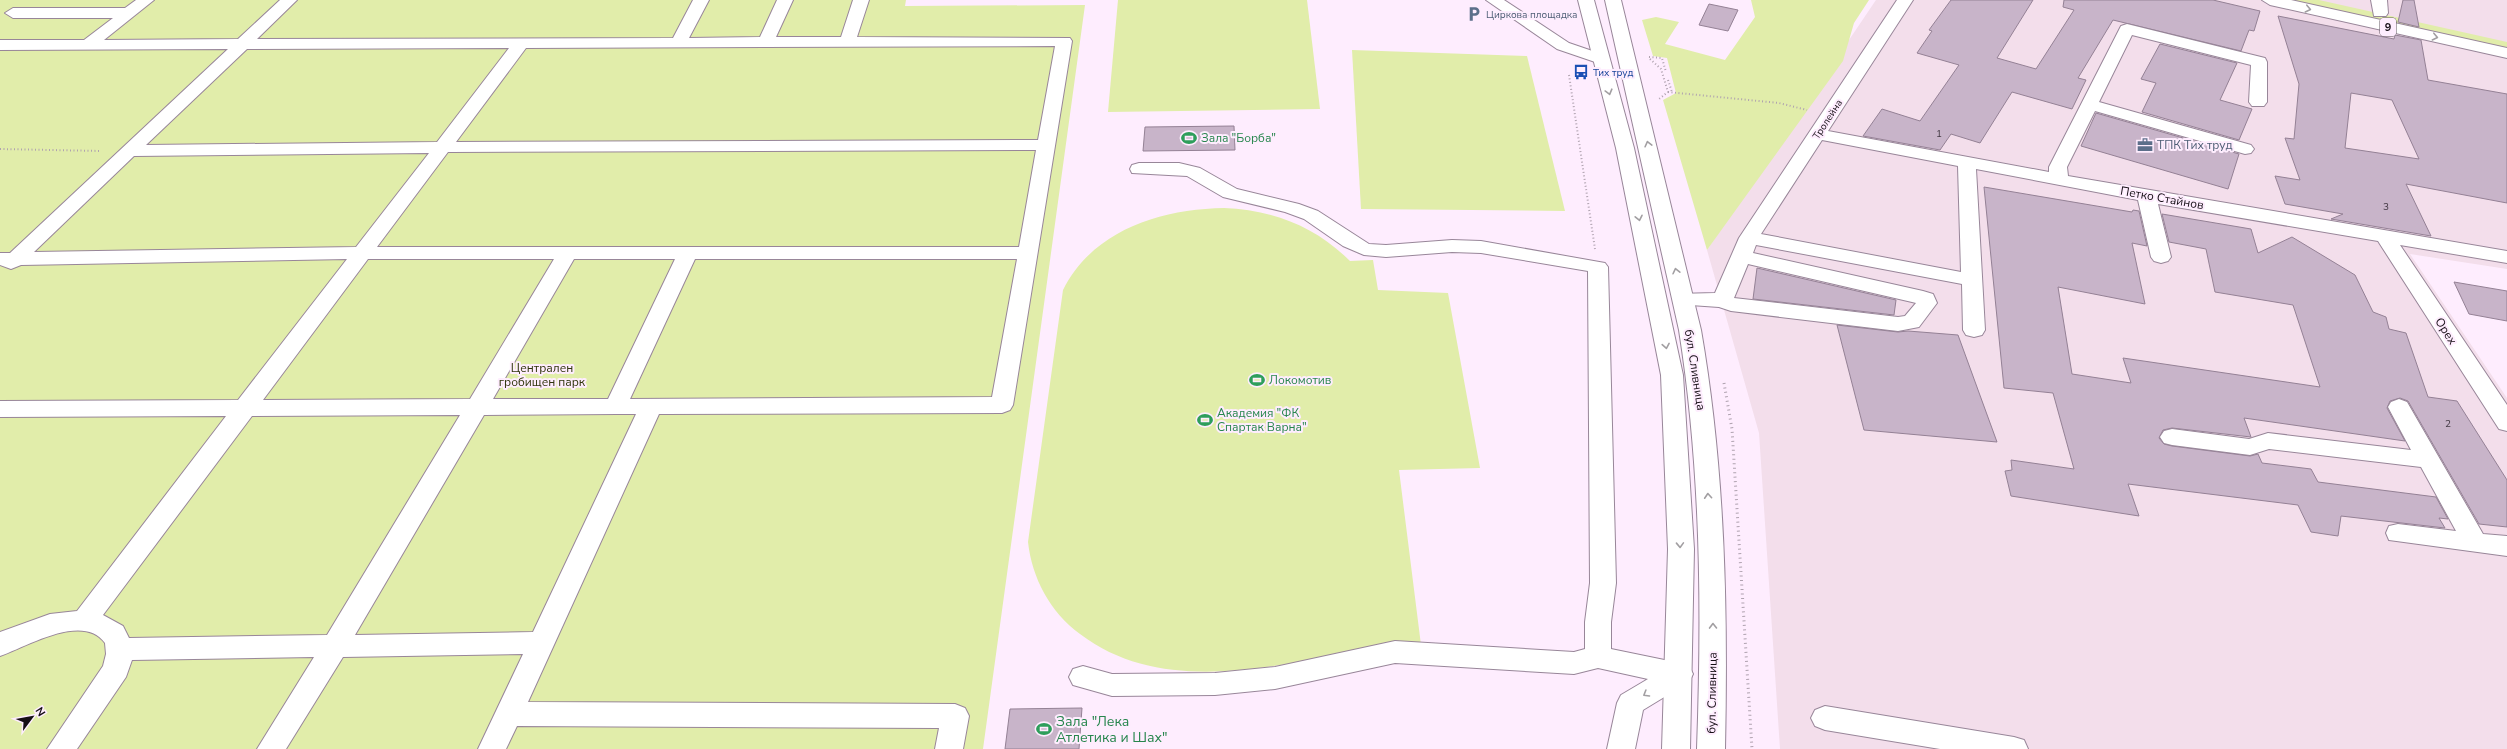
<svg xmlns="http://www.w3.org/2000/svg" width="2507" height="749" font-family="'Nunito Sans',sans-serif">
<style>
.industrial{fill:#f3deeb}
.green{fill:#e1edaa}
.building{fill:#c8b4c9;stroke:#948195;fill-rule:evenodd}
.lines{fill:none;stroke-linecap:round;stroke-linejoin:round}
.minor-casing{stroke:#988699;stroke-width:2}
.major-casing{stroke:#988699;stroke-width:2}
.path-far1{stroke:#afa2af;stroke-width:2;stroke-dasharray:1 2.5;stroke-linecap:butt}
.path{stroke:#afa2af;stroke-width:3;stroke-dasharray:1 3.5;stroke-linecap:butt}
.minor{fill:#fff;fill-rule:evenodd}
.major{fill:#fff;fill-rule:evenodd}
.oneway{stroke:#a29fa2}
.labels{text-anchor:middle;stroke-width:4;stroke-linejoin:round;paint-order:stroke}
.far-service-label{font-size:10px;fill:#4e5e75;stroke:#feedfe;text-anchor:start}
.far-transit-label{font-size:10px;fill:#164399;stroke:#feedfe;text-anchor:start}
.far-street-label{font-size:10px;fill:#160f16;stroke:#feedfe}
.number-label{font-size:10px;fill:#423843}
.shield{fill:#feedfe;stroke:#5c525c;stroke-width:1}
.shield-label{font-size:11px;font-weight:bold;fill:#160f16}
.leisure-label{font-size:12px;fill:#27864d;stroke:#feedfe;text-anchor:start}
.service-label{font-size:12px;fill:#4e5e75;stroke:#feedfe;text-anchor:start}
.street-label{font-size:12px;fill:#160f16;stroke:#feedfe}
.park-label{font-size:12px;fill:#2f340b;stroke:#feedfe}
.near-leisure-label{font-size:14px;fill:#27864d;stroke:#feedfe;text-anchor:start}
</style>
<rect width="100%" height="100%" fill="#feedfe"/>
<!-- industrial -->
<path class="industrial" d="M1876 0H2507V269L2410 254 2507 398V749H1780L1759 433 1707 250Z"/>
<!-- green -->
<g class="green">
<path d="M0 0H906L905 6 1085 5 983 749H0Z"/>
<path d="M1118 0H1307L1320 109 1108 112Z"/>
<path d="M1751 0H1869L1854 23 1843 61 1707 250 1663 100 1676 93 1667 58 1653 56 1642 20 1656 17 1679 22 1665 44 1725 60 1755 17Z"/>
<path d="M2270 0H2319L2507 42V53Z"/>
<path d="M1352 50 1527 56 1565 211 1361 209Z"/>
<path d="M1224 208C1273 210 1315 226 1350 261L1373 260 1378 290 1448 293 1480 468 1399 470 1421 645C1404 646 1384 644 1367 647 1355 649 1343 654 1331 656 1248 672 1152 689 1080 634 1050 612 1032 578 1028 542L1063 290C1093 230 1161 209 1224 208Z"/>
</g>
<!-- building -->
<g class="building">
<path d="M1951 0H2033L1997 58 2036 69 2074 10 2063 7 2064 0H2213L2260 11 2254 31 2249 30 2241 51 2113 20 2078 78 2086 80 2072 109 2012 92 1980 143 1951 134 1940 150 1863 136 1882 109 1920 121 1959 65 1917 53 1932 31 1929 30Z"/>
<path d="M2403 0H2414L2419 27 2398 22Z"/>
<path d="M1709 4 1738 10 1728 31 1699 25Z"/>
<path d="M2278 16 2394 39 2395 35 2421 40 2428 80 2507 94V203L2406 184 2431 236 2331 219 2343 214 2285 204 2275 176 2300 180 2285 138 2294 139 2299 84ZM2351 93 2392 100 2419 159 2345 148Z"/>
<path d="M2160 44 2237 63 2220 100 2252 109 2239 140 2142 112 2156 83 2141 79Z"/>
<path d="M2096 113 2239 154 2228 189 2081 146Z"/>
<path d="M1234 126 1235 150 1143 151 1145 127Z"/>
<path d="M1984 187 2132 212 2133 210 2139 211 2147 246 2132 243 2145 304 2058 287 2072 374 2131 383 2123 358 2320 387 2293 305 2215 292 2206 249 2169 242 2162 214 2251 229 2258 253 2292 237 2355 275 2373 312 2386 317 2389 329 2406 333 2428 397 2457 401 2507 480V527L2479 524 2408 401 2400 398 2390 401 2387 408 2405 441 2244 418 2251 437 2172 428 2163 430 2159 438 2164 444 2172 446 2250 456 2258 454 2262 463 2311 469 2318 482 2436 497 2448 519 2439 518 2445 528 2341 516 2338 536 2311 532 2298 505 2128 484 2139 516 2011 496 2005 471 2012 470 2011 460 2074 469 2053 393 2004 388Z"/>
<path d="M1757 268 1896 300 1894 315 1753 299Z"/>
<path d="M2454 282 2507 291V321L2469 314Z"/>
<path d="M1837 325 1898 332 1908 331 1958 335 1997 442 1864 430Z"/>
<path d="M1082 708 1079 749H1005L1010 709Z"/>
</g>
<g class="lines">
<defs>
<g id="minor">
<path d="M136 0H154L104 40 238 39 280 0H297L257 39 673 38 693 0H709L689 38 760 37 777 0H793L776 37H841L853 0H869L857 37 1070 38 1072 41 1013 405 1010 410 1002 413 659 414 528 702 955 704 965 708 969 716 963 749H935L939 728 517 726 506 749H478L523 654 343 657 286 749H257L314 657 132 660 126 677 77 749H47L103 666 106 654 105 643C83 612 26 647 0 656V632L50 614 77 611 226 416 0 417V401L238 400 347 259 21 265 11 269 0 265V253H10L228 49 0 50V40H84L113 18H13L5 13 13 8H125ZM1055 46 1038 140 456 142 526 48ZM509 48 437 142 146 145 247 49ZM1036 150 1019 247H377L448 152ZM429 153 356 247 34 252 134 156ZM368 259H554L470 399 263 400ZM574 259H675L608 399H493ZM695 259H1017L992 397 630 399ZM617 414H636L533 632 355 635 484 415ZM460 415 327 635 129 638 123 626 103 615 252 416Z"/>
<path d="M1486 0H1504L1569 43 1607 56 1609 59 1607 62 1601 64 1557 49Z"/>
<path d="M1897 0H1913L1828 131 2049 172V167L2121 26 2127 24 2265 58 2267 62V102L2264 106H2252L2249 102 2251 65 2132 35 2099 102 2251 145 2254 149 2251 153 2245 154 2095 111 2067 167 2068 176 2507 251V263L2400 245 2507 405V431L2499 429 2378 241 2158 204 2171 257 2168 261 2161 263 2154 261 2151 257 2138 200 1976 169 1985 330 1982 335 1974 337 1966 335 1963 330 1962 284 1756 245 1753 253 1923 291 1933 294 1937 303 1919 327 1898 331 1731 311 1719 307 1676 304 1673 299 1676 294 1715 293 1739 238ZM1822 140 1958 166 1961 272 1761 234ZM1748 264 1912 302 1916 303 1905 316 1898 317 1734 298Z"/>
<path d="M2371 0H2387L2388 13 2386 16H2374Z"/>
<path d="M1139 163H1179L1200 168 1237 189 1299 204 1318 211 1369 244 1386 245 1452 240 1481 241 1605 263 1608 267 1616 583 1611 622V649L1679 663 1689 666 1693 674 1689 682 1643 710 1635 749H1607L1617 703 1621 695 1648 679 1598 668 1574 674 1395 663 1275 689 1215 695 1112 696 1073 685 1069 677 1073 669 1083 666 1112 674 1215 673 1275 667 1395 641 1574 652 1585 649V622L1590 583 1588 271 1481 253 1452 252 1386 257 1364 255 1343 246 1304 219 1285 212 1223 197 1187 176 1132 173 1130 169 1132 165Z"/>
<path d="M2399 399 2407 402 2483 534 2507 536V556L2389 540 2386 533 2389 526 2398 524 2456 531 2421 467 2269 449 2250 455 2172 445 2164 443 2160 437 2164 431 2172 429 2249 439 2268 433 2411 450 2388 407 2391 402Z"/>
<path d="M1825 706 2014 737 2024 740 2028 749H1940L1825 730 1815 726 1811 718 1815 710Z"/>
</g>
<g id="major">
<path d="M1578 0H1594L1634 148 1683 375 1694 549 1690 749H1662L1668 549 1661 375 1616 148Z"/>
<path d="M1605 0H1621L1701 330C1725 468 1728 609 1725 749H1697C1702 609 1701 469 1679 330Z"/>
<path d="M2262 0H2291L2507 48V58L2270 5Z"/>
</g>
</defs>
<!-- minor casing -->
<use href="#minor" class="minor-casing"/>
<!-- major casing -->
<use href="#major" class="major-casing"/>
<!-- path-far1 -->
<g class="path-far1">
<path d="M1649 57 1662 58 1666 72"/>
<path d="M1650 59 1661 69 1668 92 1659 99"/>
<path d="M1569 75 1595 249"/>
<path d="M1668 80 1672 92"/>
<path d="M1668 92 1779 103 1807 110"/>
<path d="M0 149 101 151"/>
</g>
<!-- path -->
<path class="path" d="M1724 383 1732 429 1752 749"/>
<!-- minor -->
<use href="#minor" class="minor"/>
<!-- major -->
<use href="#major" class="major"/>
</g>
<!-- one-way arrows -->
<defs><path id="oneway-chevron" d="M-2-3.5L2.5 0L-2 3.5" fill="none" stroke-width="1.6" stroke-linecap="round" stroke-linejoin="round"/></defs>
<g class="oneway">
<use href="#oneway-chevron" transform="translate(2308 9) rotate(13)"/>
<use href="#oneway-chevron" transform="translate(2435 37) rotate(13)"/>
<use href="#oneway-chevron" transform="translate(1609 92) rotate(75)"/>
<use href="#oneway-chevron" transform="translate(1648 144) rotate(-104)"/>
<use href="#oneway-chevron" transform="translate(1639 218) rotate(78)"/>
<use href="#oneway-chevron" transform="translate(1676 271) rotate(-103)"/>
<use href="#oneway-chevron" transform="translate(1666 346) rotate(80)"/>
<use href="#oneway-chevron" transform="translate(1708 496) rotate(-94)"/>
<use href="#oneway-chevron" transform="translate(1680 545) rotate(88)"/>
<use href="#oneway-chevron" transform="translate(1713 626) rotate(-91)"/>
<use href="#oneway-chevron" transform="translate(1646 694) rotate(149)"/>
</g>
<!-- icons -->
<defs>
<symbol id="parking-bare" viewBox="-9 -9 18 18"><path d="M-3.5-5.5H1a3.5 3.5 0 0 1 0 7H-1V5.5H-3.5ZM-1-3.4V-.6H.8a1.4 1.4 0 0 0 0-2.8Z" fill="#5c6f8a" stroke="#feedfe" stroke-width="2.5" paint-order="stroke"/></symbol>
<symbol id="bus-bare" viewBox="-9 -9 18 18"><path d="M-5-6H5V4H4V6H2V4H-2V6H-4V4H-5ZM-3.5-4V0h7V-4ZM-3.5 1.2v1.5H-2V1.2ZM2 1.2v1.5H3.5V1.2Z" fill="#1a4fb4" stroke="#feedfe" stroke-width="2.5" paint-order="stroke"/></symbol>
<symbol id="stadium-bare" viewBox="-9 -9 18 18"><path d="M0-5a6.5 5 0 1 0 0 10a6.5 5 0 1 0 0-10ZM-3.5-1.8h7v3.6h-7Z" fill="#2e9e5b" stroke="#feedfe" stroke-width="2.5" paint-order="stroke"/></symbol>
<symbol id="office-bare" viewBox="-9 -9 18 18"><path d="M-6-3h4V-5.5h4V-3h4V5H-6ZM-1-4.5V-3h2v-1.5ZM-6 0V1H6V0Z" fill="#5c6f8a" stroke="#feedfe" stroke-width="2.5" paint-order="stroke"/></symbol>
</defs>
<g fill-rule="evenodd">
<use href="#parking-bare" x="1463" y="3" width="22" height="22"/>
<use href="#bus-bare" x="1570" y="61" width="22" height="22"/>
<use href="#stadium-bare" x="1178" y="127" width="22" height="22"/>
<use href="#office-bare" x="2134" y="134" width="22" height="22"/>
<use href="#stadium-bare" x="1246" y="369" width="22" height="22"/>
<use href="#stadium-bare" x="1194" y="409" width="22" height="22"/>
<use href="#stadium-bare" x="1033" y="718" width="22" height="22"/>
</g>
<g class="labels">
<!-- far-service labels -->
<g class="far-service-label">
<text x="1486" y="18">Циркова площадка</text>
</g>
<!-- far-transit labels -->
<g class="far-transit-label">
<text x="1593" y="76">Тих труд</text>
</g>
<!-- far-street labels -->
<g class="far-street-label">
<text transform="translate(1827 119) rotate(-57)" y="4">Тролейна</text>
</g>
<!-- number labels -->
<g class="number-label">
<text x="1939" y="137">1</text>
<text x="2386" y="210">3</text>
<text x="2448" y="427">2</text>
</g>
<!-- shield labels -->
<rect class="shield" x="2380" y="18" width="16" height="18" rx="3"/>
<g class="shield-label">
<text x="2388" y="31">9</text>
</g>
<!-- leisure labels -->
<g class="leisure-label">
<text x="1201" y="142">Зала "Борба"</text>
<text x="1269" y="384">Локомотив</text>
<text x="1217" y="417">Академия "ФК<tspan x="1217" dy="14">Спартак Варна"</tspan></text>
</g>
<!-- service labels -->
<g class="service-label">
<text x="2157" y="149">ТПК Тих труд</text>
</g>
<!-- street labels -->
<g class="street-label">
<text transform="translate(2162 198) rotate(10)" y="4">Петко Стайнов</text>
<text transform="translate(2446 331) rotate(57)" y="4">Орех</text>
<text transform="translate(1695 370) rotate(81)" y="4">бул. Сливница</text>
<text transform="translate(1712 693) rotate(-89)" y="4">бул. Сливница</text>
</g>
<!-- park labels -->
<g class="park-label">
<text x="542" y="372">Централен<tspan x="542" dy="14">гробищен парк</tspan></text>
</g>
<!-- near-leisure labels -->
<g class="near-leisure-label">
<text x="1056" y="726">Зала "Лека<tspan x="1056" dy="16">Атлетика и Шах"</tspan></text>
</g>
</g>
<!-- north arrow -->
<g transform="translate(32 717) rotate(58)" stroke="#feedfe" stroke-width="3" paint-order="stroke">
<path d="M0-3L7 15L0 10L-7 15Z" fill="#160f16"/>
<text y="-6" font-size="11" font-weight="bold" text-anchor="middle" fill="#160f16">N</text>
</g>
</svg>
